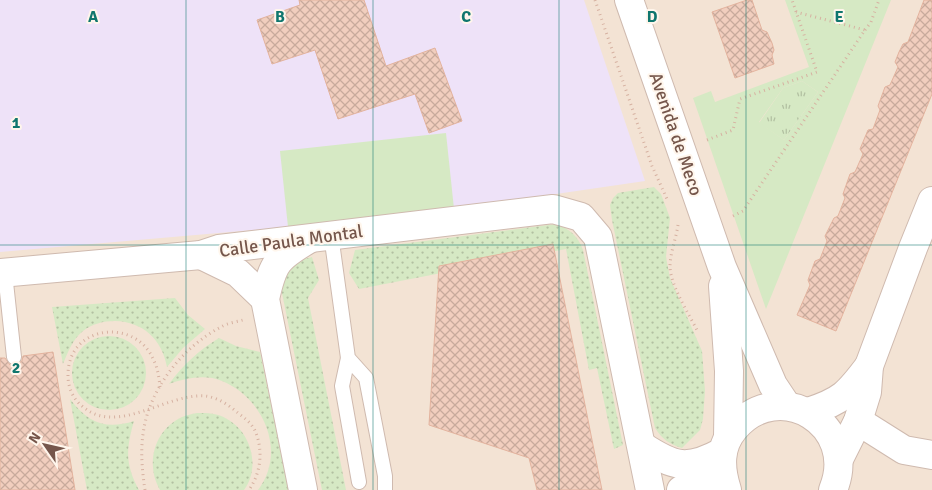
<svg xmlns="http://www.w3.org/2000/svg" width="932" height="490" font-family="Signika,sans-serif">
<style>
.residential{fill:#f3e3d4}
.education{fill:#eee2f8}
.grass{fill:url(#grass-dots)}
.park{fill:url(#park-tufts)}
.garden{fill:#d6e9c4;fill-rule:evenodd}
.building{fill:url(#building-cross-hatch);stroke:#e3b39e}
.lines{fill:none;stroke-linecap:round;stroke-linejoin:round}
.service-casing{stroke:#cfbaaf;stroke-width:16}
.minor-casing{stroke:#cfbaaf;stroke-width:30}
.path{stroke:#d6b1a1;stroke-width:3;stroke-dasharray:1 4;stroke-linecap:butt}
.service{stroke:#fff;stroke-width:14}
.minor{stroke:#fff;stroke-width:28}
.grid{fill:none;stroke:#0f766e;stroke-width:1;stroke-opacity:0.55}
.labels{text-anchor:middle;stroke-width:4;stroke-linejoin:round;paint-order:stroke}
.street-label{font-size:18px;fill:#75564b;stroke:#fff6ec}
.grid-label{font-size:16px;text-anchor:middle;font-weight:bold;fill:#0f766e;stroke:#fff6ec;stroke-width:4;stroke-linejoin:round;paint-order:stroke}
</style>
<defs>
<pattern id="grass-dots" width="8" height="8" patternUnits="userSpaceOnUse" patternTransform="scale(1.25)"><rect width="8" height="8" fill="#d6e9c4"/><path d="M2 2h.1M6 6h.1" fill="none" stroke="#b2c0a1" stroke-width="1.8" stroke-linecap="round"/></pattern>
<pattern id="park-tufts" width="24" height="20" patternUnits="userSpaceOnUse" patternTransform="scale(1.25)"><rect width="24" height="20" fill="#d6e9c4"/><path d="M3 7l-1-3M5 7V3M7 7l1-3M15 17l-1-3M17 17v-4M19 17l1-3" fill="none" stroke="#b2c0a1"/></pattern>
<pattern id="building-cross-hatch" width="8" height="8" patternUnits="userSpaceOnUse" patternTransform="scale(1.25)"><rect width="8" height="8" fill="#f1cebe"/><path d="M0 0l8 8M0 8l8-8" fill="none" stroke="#c8aa9c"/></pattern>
</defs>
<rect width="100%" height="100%" fill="#fcf1e6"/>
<!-- residential -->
<rect class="residential" x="0" y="0" width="932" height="490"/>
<!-- education -->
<path class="education" d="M0 0H584L645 181 454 209 288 227 0 252Z"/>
<!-- grass -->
<g class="grass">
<path d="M654 187 661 194 670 218 666 257 670 278 702 351 705 391 703 419 700 430 682 448C669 444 662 439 655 428L612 220 610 205 613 198 618 193Z"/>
<path d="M556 224C570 229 578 236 583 250L623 445 614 449 597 368 589 370 566 249 359 289 349 273 355 250Z"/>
<path d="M312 257 319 280 308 298 346 490H322L282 293C282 271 291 262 312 257Z"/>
<path d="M175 298 188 315 205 329 183 348 167 367C162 339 143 322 115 321 103 321 92 324 83 331 72 340 68 352 63 364L52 307Z"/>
<circle cx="109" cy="373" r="37"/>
<path d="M219 338 236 346 260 352 289 490H258C287 452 264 398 222 381 205 374 186 378 169 384 183 365 199 350 219 338Z"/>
<path d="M70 399C88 423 106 430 134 421 126 449 125 464 139 490H87Z"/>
<path d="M197 413C207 413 218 413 227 419 251 432 261 467 244 490H160C145 464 154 430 182 417 186 415 192 414 197 413Z"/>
</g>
<!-- park -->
<path class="park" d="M802 81 818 92 784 140 759 123 783 88Z"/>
<!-- garden -->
<g class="garden">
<path d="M785 0H891L766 309 693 98 711 91 715 102 809 67ZM802 81 818 92 784 140 759 122 783 88Z"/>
<path d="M446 133 454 209 288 227 280 151Z"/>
</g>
<!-- building -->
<g class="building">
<path d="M299 0H364L386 66 435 48 462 121 429 133 415 94 338 119 315 50 272 64 257 20 300 5Z"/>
<path d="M747 0H752L762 30 767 32 772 43 774 50 772 55 774 64 735 78 712 12Z"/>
<path d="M924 0H932V94L836 331 797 315 810 285 808 280 815 261 820 259 827 241 825 236 834 218 838 216 845 198 843 194 850 174 855 172 863 154 860 149 868 130 873 129 880 110 878 106 885 87 890 85 898 67 895 62 899 52 903 44 908 42Z"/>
<path d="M553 244 595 455 602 490H537L529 458 429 425 439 266Z"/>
<path d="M53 352 75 490H0V358H5L10 365 15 366 22 361 23 356Z"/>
</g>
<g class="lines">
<defs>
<g id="service">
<path d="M331 235 348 358 366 378 385 476V490"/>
<path d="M5 273 14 357"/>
<path d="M348 358 342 386 359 482"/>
</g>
<g id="minor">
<path d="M629 0 722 267 773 385 787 406"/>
<path d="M201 255 238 273 265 299"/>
<path d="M0 273 201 255 219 249 553 209 581 217 598 237 650 490"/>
<path d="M723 286 729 371 728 437"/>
<path d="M808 412C842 401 848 394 869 366"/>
<path d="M858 421 904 450 932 455"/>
<path d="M642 446C674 467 687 471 722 452"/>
<path d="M839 459 858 421 867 392 869 366 913 248 932 201"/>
<path d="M303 490 265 299C273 262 277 258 309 239"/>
<path d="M681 490C697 480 705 480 722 490"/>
<path d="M727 490C720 468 719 447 734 429 779 375 860 425 833 490"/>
</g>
</defs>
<!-- service casing -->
<use href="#service" class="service-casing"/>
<!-- minor casing -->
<use href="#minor" class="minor-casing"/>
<!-- path -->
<g class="path">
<path d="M595 0 652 166 667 199"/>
<path d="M865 30 871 22 879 0"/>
<path d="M707 140 733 130 740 99 817 72 792 0"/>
<path d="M733 216 743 211 865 30 796 12"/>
<path d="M678 225C676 239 670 253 670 267 671 287 689 314 698 332"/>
<path d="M160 387C159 378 158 369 154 361 137 317 67 324 68 376 68 387 73 399 82 406 117 437 166 393 205 396 217 397 229 405 238 413 247 420 254 425 257 436 263 454 260 474 249 490"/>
<path d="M145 490C142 470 140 449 144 428 151 387 184 346 221 327 227 323 236 322 243 320"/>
</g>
<!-- service -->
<use href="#service" class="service"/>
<!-- minor -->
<use href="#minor" class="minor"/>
</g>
<!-- grid -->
<path class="grid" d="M186 0V490M373 0V490M559 0V490M746 0V490M0 245H932"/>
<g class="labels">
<!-- street labels -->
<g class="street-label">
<text transform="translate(676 134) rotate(71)" y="6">Avenida de Meco</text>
<text transform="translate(291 241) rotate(-8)" y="6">Calle Paula Montal</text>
</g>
</g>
<g class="grid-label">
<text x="93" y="22">A</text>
<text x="280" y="22">B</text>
<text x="466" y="22">C</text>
<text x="652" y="22">D</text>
<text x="839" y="22">E</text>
<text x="16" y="128">1</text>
<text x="16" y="373">2</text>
</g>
<!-- north arrow -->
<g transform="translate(45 445) rotate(304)" stroke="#fff6ec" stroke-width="4" paint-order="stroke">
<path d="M0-4L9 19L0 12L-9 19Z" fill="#75564b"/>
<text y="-8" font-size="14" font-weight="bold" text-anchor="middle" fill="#75564b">N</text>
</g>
</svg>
